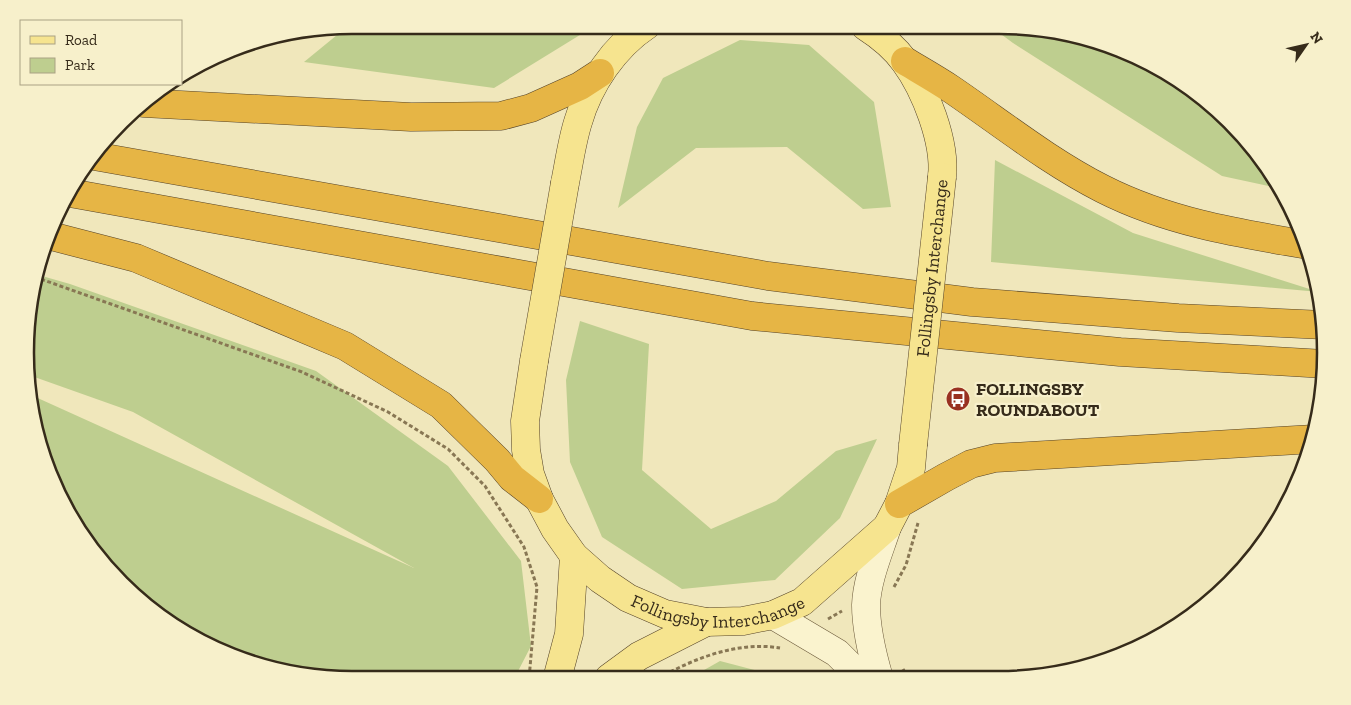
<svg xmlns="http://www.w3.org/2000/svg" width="1351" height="705" font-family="'Zilla Slab',serif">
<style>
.green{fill:#bece8f}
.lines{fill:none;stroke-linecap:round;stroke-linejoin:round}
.secondary-casing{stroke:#695738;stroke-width:29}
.primary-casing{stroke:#554329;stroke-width:29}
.highway-casing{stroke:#554329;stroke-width:29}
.path{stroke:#887754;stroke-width:3;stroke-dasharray:4 2.5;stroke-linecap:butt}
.secondary{stroke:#faf3ce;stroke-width:28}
.primary{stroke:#f6e48f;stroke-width:28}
.highway{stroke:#e6b545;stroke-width:28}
.primary-bridge-casing{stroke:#554329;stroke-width:29;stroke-linecap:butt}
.primary-bridge{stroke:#f6e48f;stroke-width:28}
.labels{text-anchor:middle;stroke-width:4.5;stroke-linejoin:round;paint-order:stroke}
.street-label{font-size:18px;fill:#362b1a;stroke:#f7f0cb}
.poi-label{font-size:18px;font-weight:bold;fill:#362b1a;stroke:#f7f0cb;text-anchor:start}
.rim{fill:none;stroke:#362b1a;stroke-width:2.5}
</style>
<rect width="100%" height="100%" fill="#f0e7bb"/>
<!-- green -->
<g class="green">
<path d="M375 25H590L588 30 494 88 304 62 348 26Z"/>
<path d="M990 26C1089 26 1176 63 1244 136 1258 151 1270 171 1282 189L1222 176 1013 43Z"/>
<path d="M740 40 809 45 874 102 891 207 863 209 787 147 696 148 618 208 637 127 663 78Z"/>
<path d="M995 160 1133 233 1319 292 991 262Z"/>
<path d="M35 274 70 284 316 371 448 466 521 561 531 646 514 679H331L268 669 207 646 106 569 50 478 31 395 414 568 133 412 26 374Z"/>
<path d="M580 321 649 344 642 470 711 529 776 501 836 451 877 439 840 518 775 580 682 589 602 537 570 462 566 380Z"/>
<path d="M720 661 785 678H690Z"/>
</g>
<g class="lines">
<defs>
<g id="secondary">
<path d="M773 615 837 653 862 678"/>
<path d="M879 678C872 654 866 630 866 605 867 579 879 552 887 527"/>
</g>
<g id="primary">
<path d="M865 26C879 35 895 48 905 62 925 89 946 142 942 177"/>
<path d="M565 183C569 163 572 141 578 122 589 84 614 47 647 25"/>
<path id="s1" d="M534 361 525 421 526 450 530 474 539 499 555 529 574 556 600 579 628 598 665 614 706 622 743 621 773 615 802 602 887 527 899 504 911 468 913 445"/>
<path d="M609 678 639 656 706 622"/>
<path d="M557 679 569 634 574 556"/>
</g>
<g id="highway">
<path d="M905 61C920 70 936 79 951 89 1001 123 1048 161 1103 189 1168 222 1237 233 1308 245"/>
<path d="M143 103 411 117 501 116 531 108 580 86 600 73"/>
<path d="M94 156 768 276 972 302 1178 318 1324 325"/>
<path d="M70 193 752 316 1120 352 1325 364"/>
<path d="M51 236 136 258 345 346 441 405 497 460 512 478 539 499"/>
<path d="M899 504 946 477 971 464 995 458 1314 439"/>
</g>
</defs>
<!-- secondary casing -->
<use href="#secondary" class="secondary-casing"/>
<!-- primary casing -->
<use href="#primary" class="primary-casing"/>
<!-- highway casing -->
<use href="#highway" class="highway-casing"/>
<!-- path -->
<g class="path">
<path d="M35 277 302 372 388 412 448 449 485 486 524 547 537 587 529 679"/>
<path d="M894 587 906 565 918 523"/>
<path d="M828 619 842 611"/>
<path d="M903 669 908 678"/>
<path d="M659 678C695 658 738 641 780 648"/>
</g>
<!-- secondary -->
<use href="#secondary" class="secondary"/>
<!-- primary -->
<use href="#primary" class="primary"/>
<!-- highway -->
<use href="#highway" class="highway"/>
<defs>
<g id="primary-bridge">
<path d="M534 361 565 183"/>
<path id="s2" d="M913 445 942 177"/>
</g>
</defs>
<!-- primary-bridge casing -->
<use href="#primary-bridge" class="primary-bridge-casing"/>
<!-- primary-bridge -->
<use href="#primary-bridge" class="primary-bridge"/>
</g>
<!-- icons -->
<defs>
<symbol id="bus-disc" viewBox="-11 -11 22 22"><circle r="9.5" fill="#993122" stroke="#f7f0cb"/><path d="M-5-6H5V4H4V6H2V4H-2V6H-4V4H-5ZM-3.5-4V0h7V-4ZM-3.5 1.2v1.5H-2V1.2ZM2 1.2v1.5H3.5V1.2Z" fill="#fff"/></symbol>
</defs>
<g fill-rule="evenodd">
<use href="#bus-disc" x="944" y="385" width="28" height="28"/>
</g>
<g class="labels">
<!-- street labels -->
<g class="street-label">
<text dy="6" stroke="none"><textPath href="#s2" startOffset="178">Follingsby Interchange</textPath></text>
<text dy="6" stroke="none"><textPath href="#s1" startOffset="370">Follingsby Interchange</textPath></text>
</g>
<!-- poi labels -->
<g class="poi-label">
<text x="976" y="395">FOLLINGSBY<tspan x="976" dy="21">ROUNDABOUT</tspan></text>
</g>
</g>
<!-- crop -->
<path d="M0 0H1351V705H0ZM352 34H999A318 318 0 0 1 1317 352V353A318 318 0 0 1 999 671H352A318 318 0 0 1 34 353V352A318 318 0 0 1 352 34Z" fill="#f7f0cb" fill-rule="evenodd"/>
<path class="rim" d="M352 34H999A318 318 0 0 1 1317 352V353A318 318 0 0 1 999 671H352A318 318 0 0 1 34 353V352A318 318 0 0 1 352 34Z"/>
<!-- legend -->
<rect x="20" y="20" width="162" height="65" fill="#f7f0cb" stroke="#aaa184"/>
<rect x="30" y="36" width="25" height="8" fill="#f6e48f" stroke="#aaa184"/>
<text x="65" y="45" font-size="15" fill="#362b1a">Road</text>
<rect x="30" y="58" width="25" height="15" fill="#bece8f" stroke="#aaa184"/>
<text x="65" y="70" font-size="15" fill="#362b1a">Park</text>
<!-- north arrow -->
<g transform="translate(1306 45) rotate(56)" stroke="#f7f0cb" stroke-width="4" paint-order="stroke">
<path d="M0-4L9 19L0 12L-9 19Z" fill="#362b1a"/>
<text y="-8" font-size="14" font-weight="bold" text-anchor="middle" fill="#362b1a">N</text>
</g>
</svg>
